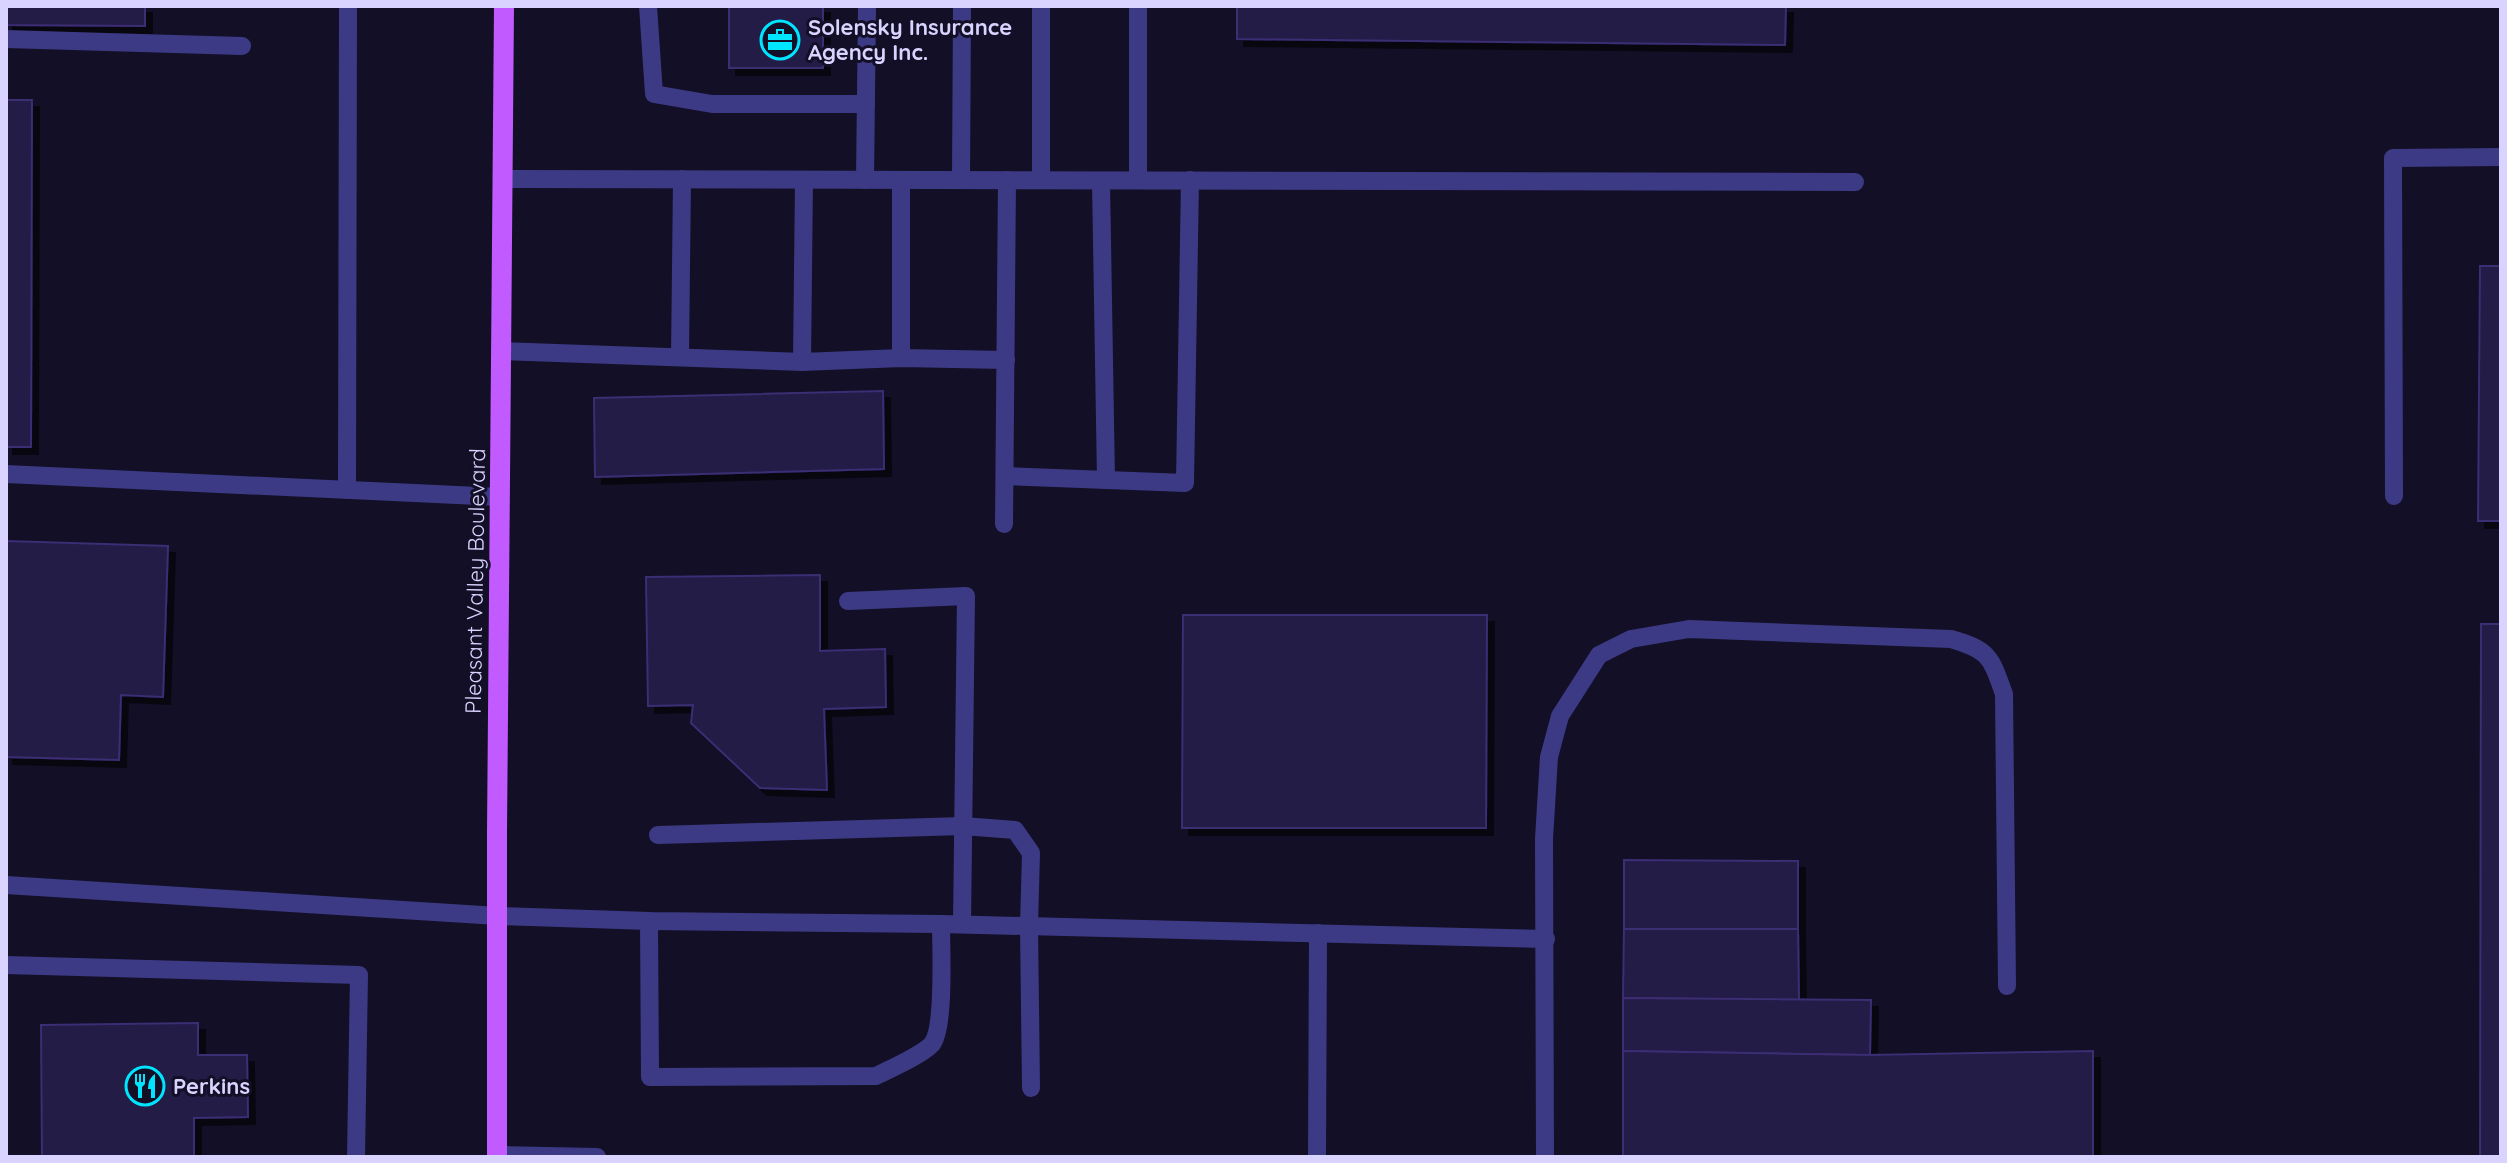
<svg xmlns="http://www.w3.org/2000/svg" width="2507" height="1163" font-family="Quicksand,sans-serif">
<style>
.building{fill:#241b47;stroke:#3b2d73;stroke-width:2;filter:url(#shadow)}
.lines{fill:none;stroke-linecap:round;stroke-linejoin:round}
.service{stroke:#3d3a85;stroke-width:18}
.primary{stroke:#c25bff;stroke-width:20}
.labels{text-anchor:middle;stroke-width:6;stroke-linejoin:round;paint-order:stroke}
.poi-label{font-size:22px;font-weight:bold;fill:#d9d4ff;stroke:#130f26;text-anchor:start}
.street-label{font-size:22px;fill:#d9d4ff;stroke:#130f26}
</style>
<defs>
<filter id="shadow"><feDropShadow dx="7" dy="7" stdDeviation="0" flood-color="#0009"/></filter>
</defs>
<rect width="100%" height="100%" fill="#130f26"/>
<!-- building -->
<g class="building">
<path d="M6 6H145V26L6 25Z"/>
<rect x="729" y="6" width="94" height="62"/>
<path d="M1237 6H1786L1785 45 1237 39Z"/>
<path d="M6 100H32L31 447H6Z"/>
<path d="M2480 266H2501V521H2478Z"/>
<path d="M883 391 884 469 595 477 594 398Z"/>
<path d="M6 541 168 546 163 697 121 695 119 760 6 757Z"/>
<path d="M820 575V651L885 649 886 707 824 709 827 790 760 788 691 723 693 705 648 706 646 577Z"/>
<path d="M1183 615H1487L1486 828H1182Z"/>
<path d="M2481 624H2501V1157H2480Z"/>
<path d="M1624 860 1798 861V929H1624Z"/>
<path d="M1624 929H1798L1799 1000 1623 998Z"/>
<path d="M1623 998 1871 1000 1870 1055 1623 1051Z"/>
<path d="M198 1023V1055H247L248 1117 194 1118V1157H42L41 1025Z"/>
<path d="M1623 1051 1870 1055 2093 1051V1157H1623Z"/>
</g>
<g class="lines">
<!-- service -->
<g class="service">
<path d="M648 6 654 94 712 104H866"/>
<path d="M1138 6V180"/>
<path d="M6 39 242 46"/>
<path d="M503 179 1855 182"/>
<path d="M865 180 867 6"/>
<path d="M901 180V358"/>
<path d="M961 180 962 6"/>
<path d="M1041 180V6"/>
<path d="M1101 182 1106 480"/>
<path d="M502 351 802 362 901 358 1006 360"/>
<path d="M680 357 682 179"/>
<path d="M802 362 804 180"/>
<path d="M6 474 500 497"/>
<path d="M1005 476 1185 483 1190 180"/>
<path d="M347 490 348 6"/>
<path d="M2394 496 2393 158 2501 157"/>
<path d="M1004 524 1007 180"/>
<path d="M848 601 966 596 962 924"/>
<path d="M658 835 963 826 1015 830 1031 853 1029 926 1031 1088"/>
<path d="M6 885 498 916 649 921 941 924 1546 939"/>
<path d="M649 921 650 1077 876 1076C890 1069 922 1055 932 1044 945 1028 941 947 941 924"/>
<path d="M6 965 359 975 356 1157"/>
<path d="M497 1155 597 1157"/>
<path d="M1317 1157 1318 933"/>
<path d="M1545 1157 1544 839 1549 757 1560 716 1599 655 1631 639 1689 629 1951 639C1990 650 1991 658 2004 694L2007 986"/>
</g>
<!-- primary -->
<path class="primary" d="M497 1157V832L504 6"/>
</g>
<!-- icons -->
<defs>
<symbol id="office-ring" viewBox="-11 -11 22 22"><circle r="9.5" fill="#130f26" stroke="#00e5ff" stroke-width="1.5"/><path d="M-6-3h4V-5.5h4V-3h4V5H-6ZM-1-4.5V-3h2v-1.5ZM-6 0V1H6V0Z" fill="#00e5ff"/></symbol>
<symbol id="restaurant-ring" viewBox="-11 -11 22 22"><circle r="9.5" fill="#130f26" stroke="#00e5ff" stroke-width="1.5"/><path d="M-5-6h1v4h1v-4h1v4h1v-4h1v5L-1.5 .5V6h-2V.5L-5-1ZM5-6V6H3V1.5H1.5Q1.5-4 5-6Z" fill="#00e5ff"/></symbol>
</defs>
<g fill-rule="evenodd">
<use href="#office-ring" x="758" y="18" width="44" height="44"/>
<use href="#restaurant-ring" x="123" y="1064" width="44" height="44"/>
</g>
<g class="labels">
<!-- poi labels -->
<g class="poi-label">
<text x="808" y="35">Solensky Insurance<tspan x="808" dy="25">Agency Inc.</tspan></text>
<text x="173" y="1094">Perkins</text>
</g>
<!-- street labels -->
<g class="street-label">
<text transform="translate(475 581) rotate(-89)" y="8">Pleasant Valley Boulevard</text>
</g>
</g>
<!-- border -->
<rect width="2507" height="1163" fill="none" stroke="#d9d4ff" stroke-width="16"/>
</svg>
